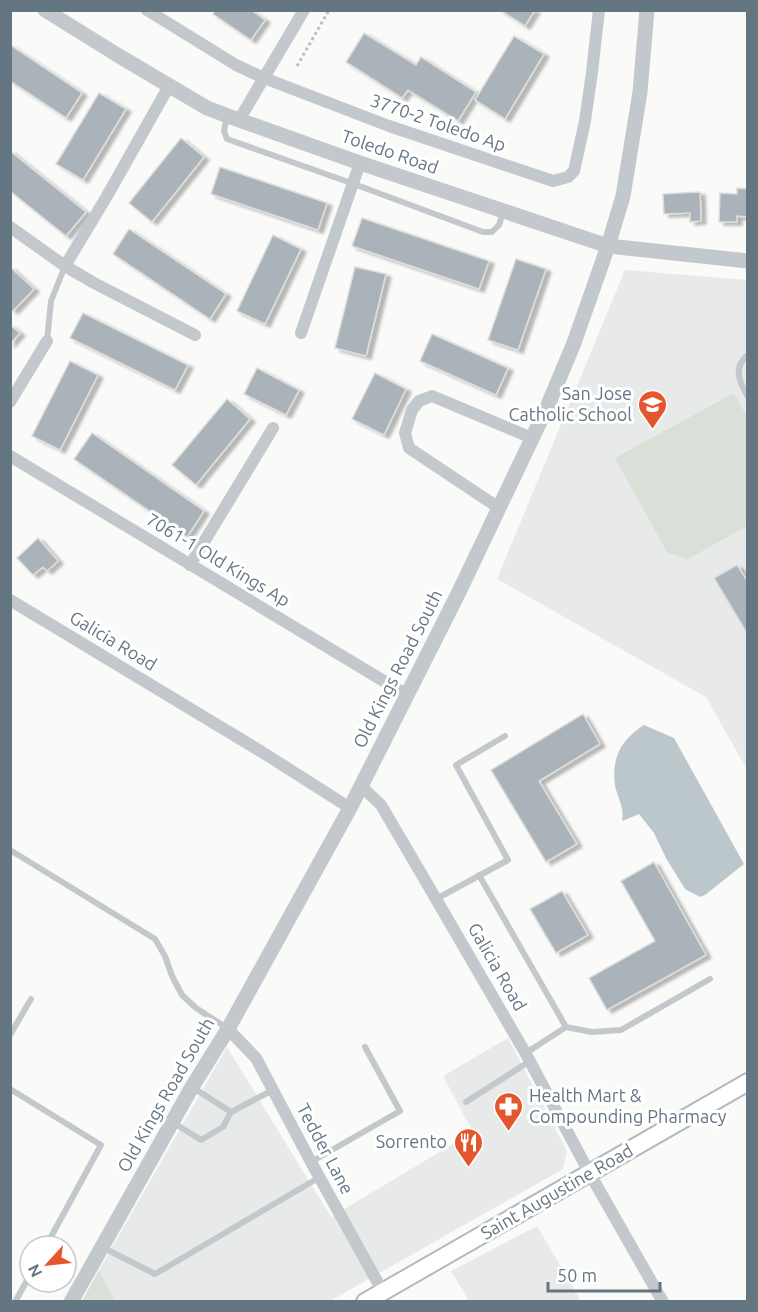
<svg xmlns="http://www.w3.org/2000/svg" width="758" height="1312" font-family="Ubuntu,sans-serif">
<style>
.built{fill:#e8e9e9}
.green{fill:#dadfd7}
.water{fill:#bbc7cb}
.building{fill:#aab3b9;stroke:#dcdcda;stroke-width:1.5;filter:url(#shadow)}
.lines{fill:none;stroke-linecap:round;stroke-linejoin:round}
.secondary-casing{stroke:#b3babf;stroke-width:20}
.path{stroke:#bbbfc2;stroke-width:3;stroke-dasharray:3 3;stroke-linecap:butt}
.service{stroke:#c3c8cc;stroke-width:6}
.minor{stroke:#c3c8cc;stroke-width:12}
.tertiary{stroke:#c3c8cc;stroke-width:15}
.secondary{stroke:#fff;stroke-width:16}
.labels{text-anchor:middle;stroke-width:6;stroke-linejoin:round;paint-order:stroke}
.street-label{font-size:18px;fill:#657683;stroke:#fff}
.poi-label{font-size:18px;fill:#657683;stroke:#fff;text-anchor:end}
</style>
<defs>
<filter id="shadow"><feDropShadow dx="5" dy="3" stdDeviation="1.5" flood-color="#0004"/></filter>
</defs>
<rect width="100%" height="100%" fill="#fafaf8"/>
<!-- built -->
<g class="built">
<path d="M625 270 747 280V770L706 697 497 579Z"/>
<path d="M508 1038 567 1151 563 1169 330 1301H115L99 1270 227 1047 331 1217 473 1132 443 1076Z"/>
<path d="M537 1226 581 1301H469L451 1271Z"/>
</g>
<!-- green -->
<g class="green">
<path d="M734 393 747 417V526L688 559 667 552 615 458Z"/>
<path d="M99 1270 115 1301H82Z"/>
</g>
<!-- water -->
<path class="water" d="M644 725 674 738 744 864 705 895 700 897 685 889 666 858 654 833 639 814 622 821C625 808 617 797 615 785 611 757 622 739 644 725Z"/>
<!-- building -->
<g class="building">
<path d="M215 10H251L265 20 251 40 213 14Z"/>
<path d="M500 10H535L525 26Z"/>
<path d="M364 33 416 65 421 57 476 92 458 121 408 90 402 98 346 62Z"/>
<path d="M514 36 544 54 505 119 475 100Z"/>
<path d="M10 45 82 93 66 118 10 81Z"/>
<path d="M99 93 126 109 83 180 56 164Z"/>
<path d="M181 138 204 157 152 222 129 203Z"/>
<path d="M10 151 86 212 66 236 10 191Z"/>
<path d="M220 167 327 203 318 230 211 194Z"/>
<path d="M737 188 748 189V217L737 216V222H719L720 193 737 194Z"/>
<path d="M700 192 701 221 690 222V213L664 214 663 194Z"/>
<path d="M362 218 489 261 479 289 352 246Z"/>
<path d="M129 229 226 294 210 319 113 254Z"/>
<path d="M273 235 301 249 265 324 237 311Z"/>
<path d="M516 259 546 269 518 350 488 340Z"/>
<path d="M10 267 34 289 13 311 10 308Z"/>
<path d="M355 267 386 274 366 356 335 348Z"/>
<path d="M83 313 188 365 175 390 70 338Z"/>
<path d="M10 325 20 333 10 344Z"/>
<path d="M432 334 508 368 496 395 420 361Z"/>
<path d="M70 361 98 375 60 450 32 436Z"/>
<path d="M257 368 299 390 286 415 244 394Z"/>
<path d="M375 373 406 389 384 435 352 419Z"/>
<path d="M227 399 250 419 196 485 172 465Z"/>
<path d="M92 433 204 511 187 537 74 459Z"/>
<path d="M38 538 58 561 47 571 43 567 33 575 17 558Z"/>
<path d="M737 565 748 582V635L714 578Z"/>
<path d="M583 714 600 744 539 781 577 844 546 862 491 770Z"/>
<path d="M654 862 706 955 607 1010 589 978 655 941 621 881Z"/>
<path d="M562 891 588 935 556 953 530 909Z"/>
</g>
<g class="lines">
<defs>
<path id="secondary" d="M365 1302 748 1082"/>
</defs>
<!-- secondary casing -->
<use href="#secondary" class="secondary-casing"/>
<!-- path -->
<path class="path" d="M297 66 329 10"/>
<!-- service -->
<g class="service">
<path d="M227 116 224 131 227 139 354 184 483 232H492L499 225 503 212"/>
<path d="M47 341 51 301 65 266"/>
<path d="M748 355C732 367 740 383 748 397"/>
<path d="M10 850 155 939 165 956 172 976 182 995 196 1008 227 1028"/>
<path d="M479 875 566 1027 526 1053"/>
<path d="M436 899 508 860 456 765 505 736"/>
<path d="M566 1027 592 1032 621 1030 710 979"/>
<path d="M10 1035 31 999"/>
<path d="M192 1087 231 1112"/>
<path d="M10 1089 101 1145 46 1246"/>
<path d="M466 1102 530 1061"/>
<path d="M174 1123 201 1140 223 1127 231 1112 273 1090"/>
<path d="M311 1162 400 1111 365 1047"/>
<path d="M102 1247 155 1274 320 1177"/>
<path d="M15 1302 30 1275"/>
</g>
<!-- minor -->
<g class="minor">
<path d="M147 10 236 65 264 78 389 126 553 181 568 177 574 171 585 121 592 72 599 10"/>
<path d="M239 120 304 10"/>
<path d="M10 227 65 266 94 283 195 335"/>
<path d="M65 266 107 196 169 86"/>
<path d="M301 333 360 163"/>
<path d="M10 402 47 341"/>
<path d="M10 456 407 695"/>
<path d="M499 508 409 448 405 433 412 410 419 401 432 396 532 438"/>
<path d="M190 565 273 428"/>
<path d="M10 600 262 752 350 808"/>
<path d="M361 786 381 805 436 899 526 1054 590 1174 663 1302"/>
<path d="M228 1029 256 1058 311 1162 383 1292"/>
</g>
<!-- tertiary -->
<g class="tertiary">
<path d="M45 10 119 56 207 108 239 120 360 163 608 246 748 261"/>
<path d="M71 1302 192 1087 228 1029 350 808 458 594 548 405 574 343 608 246 623 196 640 92 647 10"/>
</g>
<!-- secondary -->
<use href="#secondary" class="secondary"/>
</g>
<!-- icons -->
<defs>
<symbol id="school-pin" viewBox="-11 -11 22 30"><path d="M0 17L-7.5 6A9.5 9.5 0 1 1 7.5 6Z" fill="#e4572e" stroke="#fff"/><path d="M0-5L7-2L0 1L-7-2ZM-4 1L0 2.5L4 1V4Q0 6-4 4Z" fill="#fff"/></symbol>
<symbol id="pharmacy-pin" viewBox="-11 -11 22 30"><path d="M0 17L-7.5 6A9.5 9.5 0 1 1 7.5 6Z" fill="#e4572e" stroke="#fff"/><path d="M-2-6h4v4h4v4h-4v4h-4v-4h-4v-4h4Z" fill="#fff"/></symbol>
<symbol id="restaurant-pin" viewBox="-11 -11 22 30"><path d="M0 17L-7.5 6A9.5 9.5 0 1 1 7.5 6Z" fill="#e4572e" stroke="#fff"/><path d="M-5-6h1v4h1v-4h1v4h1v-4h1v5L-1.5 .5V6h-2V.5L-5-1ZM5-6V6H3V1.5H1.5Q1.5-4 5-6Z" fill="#fff"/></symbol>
</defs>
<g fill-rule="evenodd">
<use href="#school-pin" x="636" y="388" width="33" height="45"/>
<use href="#pharmacy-pin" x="492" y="1090" width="33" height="45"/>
<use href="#restaurant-pin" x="452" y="1126" width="33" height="45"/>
</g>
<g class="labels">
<!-- street labels -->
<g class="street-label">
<text transform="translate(438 123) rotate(19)" y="6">3770-2 Toledo Ap</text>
<text transform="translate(390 152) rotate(19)" y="6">Toledo Road</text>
<text transform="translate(218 560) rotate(31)" y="6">7061-1 Old Kings Ap</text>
<text transform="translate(113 641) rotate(31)" y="6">Galicia Road</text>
<text transform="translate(398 669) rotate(-63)" y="6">Old Kings Road South</text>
<text transform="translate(497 967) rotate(60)" y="6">Galicia Road</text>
<text transform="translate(166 1095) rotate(-60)" y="6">Old Kings Road South</text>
<text transform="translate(325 1149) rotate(62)" y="6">Tedder Lane</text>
<text transform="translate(557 1192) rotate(-30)" y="6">Saint Augustine Road</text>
</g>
<!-- poi labels -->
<g class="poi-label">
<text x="632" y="400">San Jose<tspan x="632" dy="21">Catholic School</tspan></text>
<text x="529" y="1102" text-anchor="start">Health Mart &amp;<tspan x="529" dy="21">Compounding Pharmacy</tspan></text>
<text x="447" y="1148">Sorrento</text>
</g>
</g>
<!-- border -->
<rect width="758" height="1312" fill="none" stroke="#657683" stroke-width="24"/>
<!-- north arrow -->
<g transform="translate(48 1264) rotate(243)"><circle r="28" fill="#ffffff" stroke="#c1c8cd" stroke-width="1.5"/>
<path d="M0-4.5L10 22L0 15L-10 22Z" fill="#e4572e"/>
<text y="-9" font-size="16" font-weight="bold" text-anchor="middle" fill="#657683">N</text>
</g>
<!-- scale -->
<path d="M548 1282v9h112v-9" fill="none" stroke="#657683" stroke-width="3"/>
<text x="557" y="1282" font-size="18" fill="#657683" stroke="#ffffff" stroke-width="4.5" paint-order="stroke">50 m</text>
</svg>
